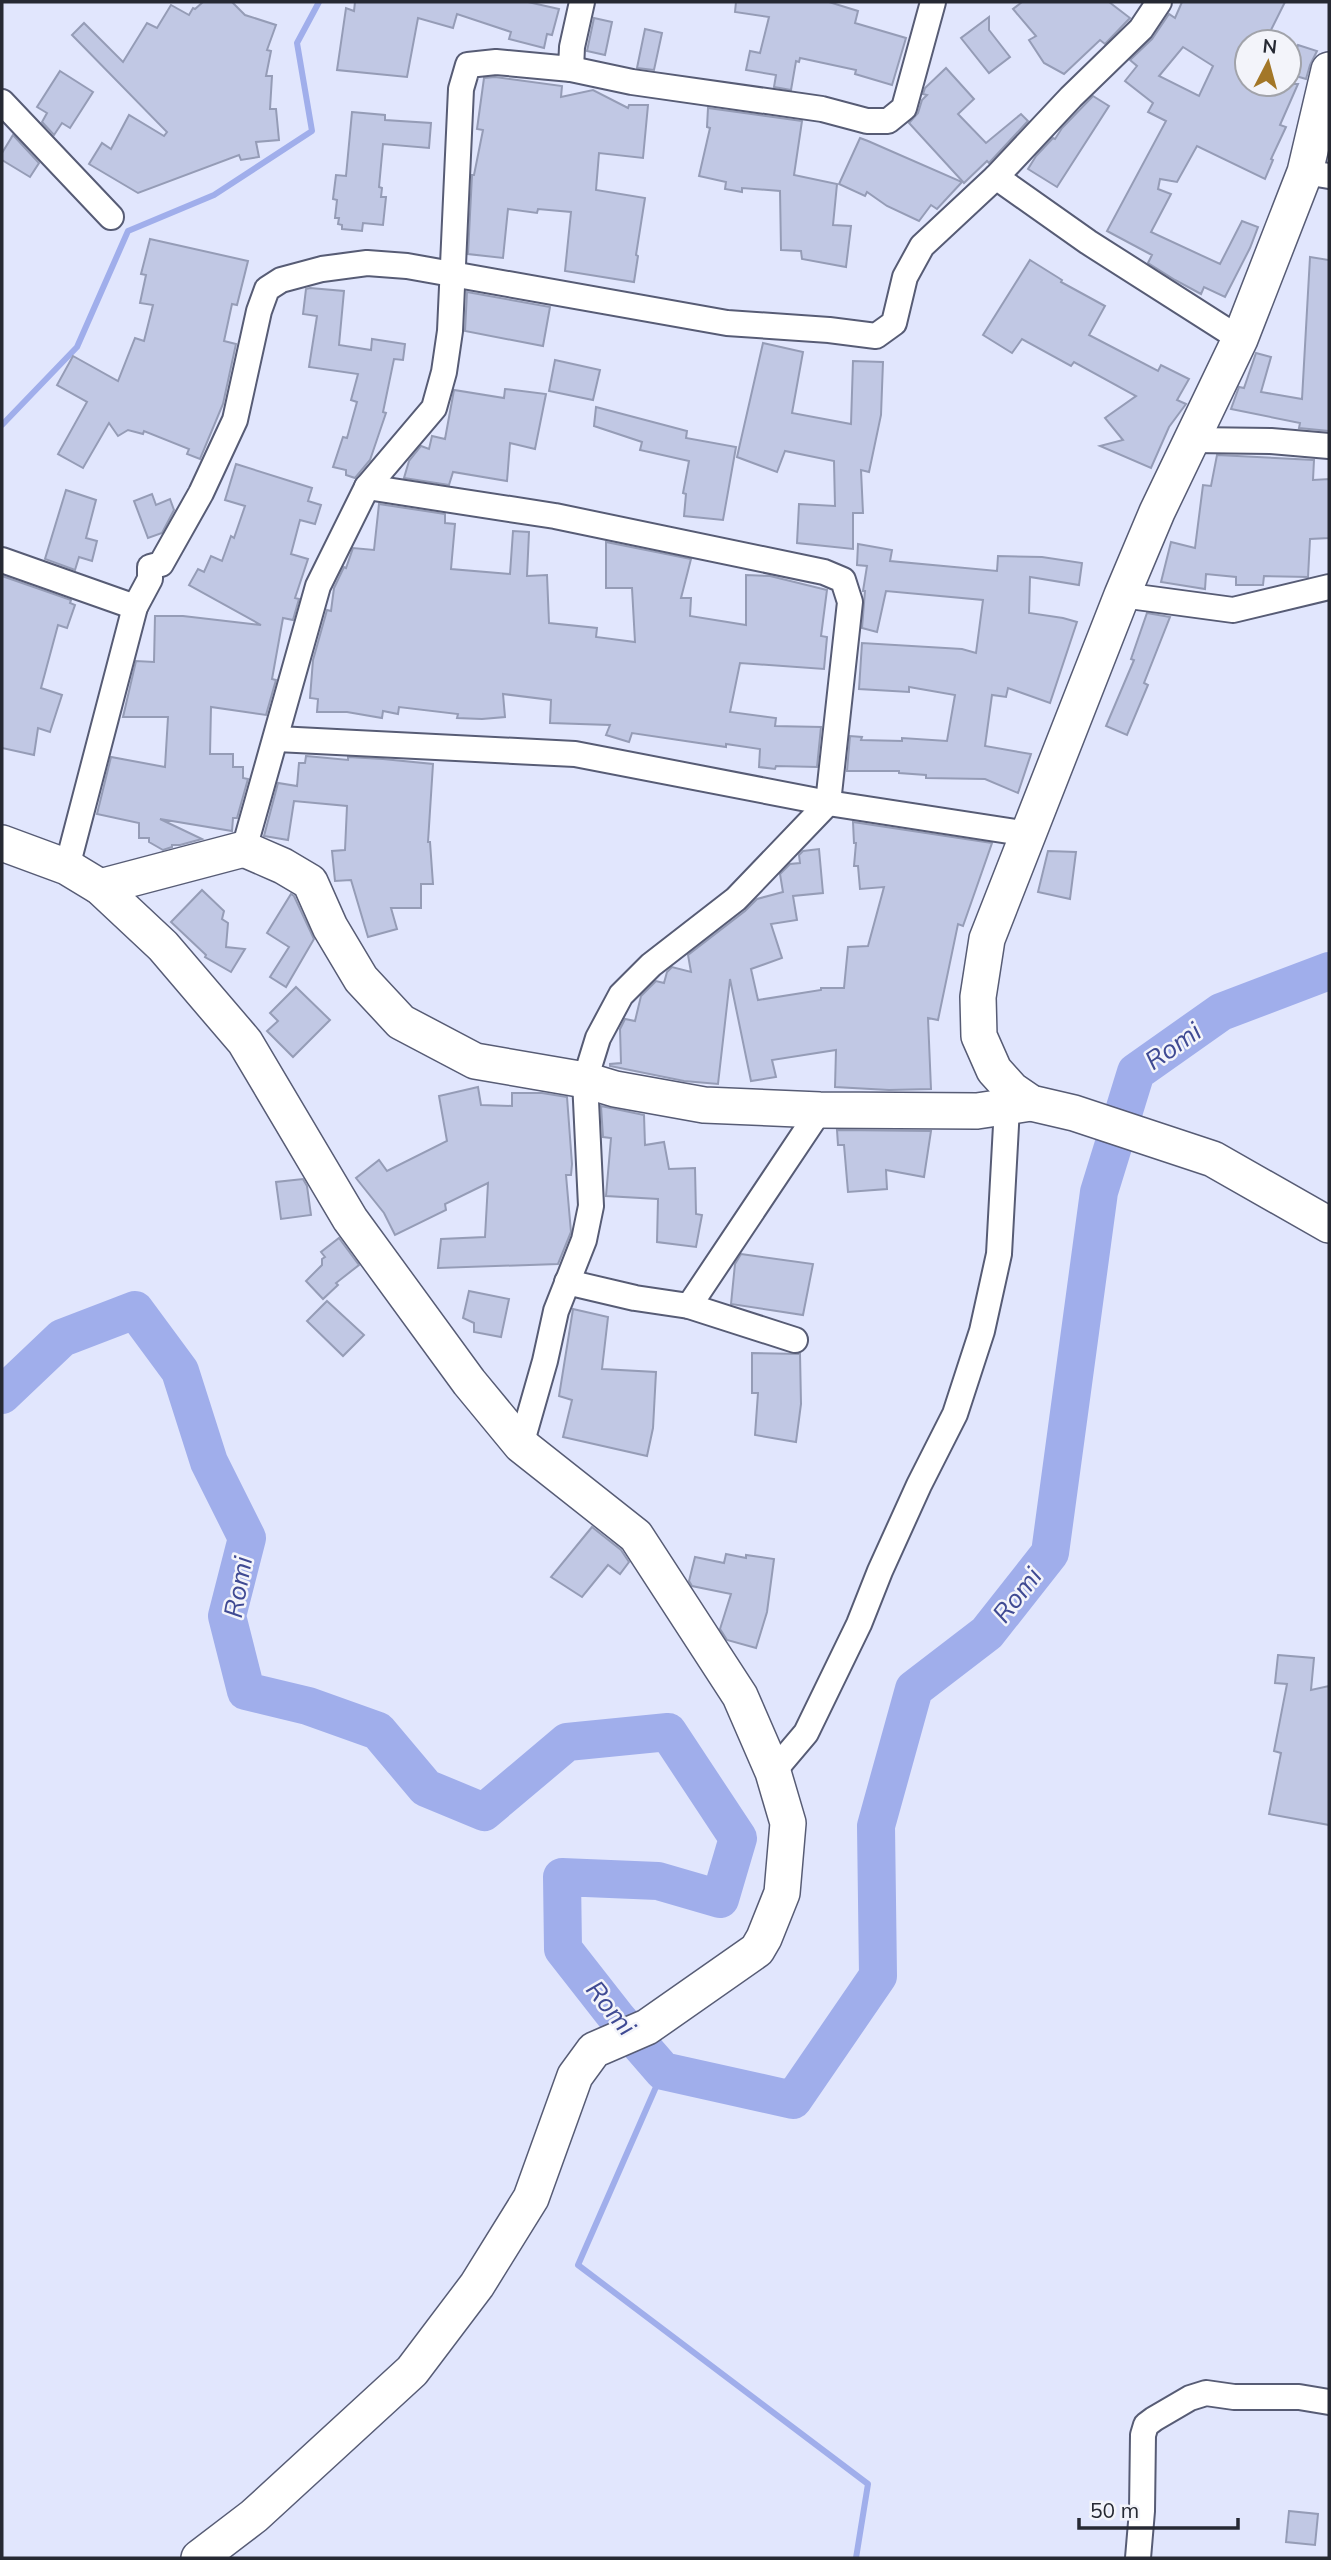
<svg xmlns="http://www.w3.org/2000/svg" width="1331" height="2560" font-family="Mulish,sans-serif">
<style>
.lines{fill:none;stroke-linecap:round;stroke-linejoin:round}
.stream{stroke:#a0aeeb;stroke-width:6}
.river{stroke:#a0aeeb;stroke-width:38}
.building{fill:#c1c8e4;stroke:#959cb6;stroke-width:2;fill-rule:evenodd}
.street-casing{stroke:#575c75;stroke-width:28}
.secondary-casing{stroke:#575c75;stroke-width:38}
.street{stroke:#fff;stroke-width:24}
.secondary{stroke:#fff;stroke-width:35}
.labels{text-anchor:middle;stroke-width:5;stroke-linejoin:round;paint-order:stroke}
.water-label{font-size:26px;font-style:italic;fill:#3f4a93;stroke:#f3f4fa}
</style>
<rect width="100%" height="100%" fill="#e1e6fd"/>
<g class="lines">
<!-- stream -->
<g class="stream">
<path d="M2 425 77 347 128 231 214 195 312 131 297 43 319 2"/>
<path d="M663 2071 578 2265 868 2484 856 2558"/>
</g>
<!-- river -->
<path class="river" d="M2 1395 62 1338 135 1310 180 1371 209 1462 247 1538 227 1616 246 1691 308 1706 378 1731 426 1788 484 1812 567 1742 668 1732 738 1838 720 1899 658 1881 562 1877 563 1949 617 2018 663 2071 793 2100 878 1976 876 1826 914 1689 987 1633 1050 1553 1099 1192 1136 1072 1221 1012 1329 971"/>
</g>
<!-- building -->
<g class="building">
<path d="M203 2H232L245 15 276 25 267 50 271 51 266 76H272L270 109H276L279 140 256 142 259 157 241 160 239 155 138 193 89 164 102 143 111 149 129 115 164 136 167 132 72 35 84 23 123 62 147 23 157 28 171 5 189 15 193 8 195 9Z"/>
<path d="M355 2H528L559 9 552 35 547 34 544 48 509 39 511 32 457 14 453 28 418 18 407 77 337 70 346 8 354 11Z"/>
<path d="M736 2H829L858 11 855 23 906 38 892 85 855 74 856 70 800 58 799 62 796 61 791 90 774 87 776 75 746 70 750 51 760 53 769 17 735 12Z"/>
<path d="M1022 2H1109L1130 18 1105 44 1100 40 1064 74 1044 63 1029 40 1036 36 1013 9Z"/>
<path d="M1182 2H1285L1265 42H1247V84H1298L1280 125 1286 127 1271 159 1273 160 1265 179 1197 146 1177 182 1160 179 1158 189 1171 194 1151 232 1220 264 1242 221 1258 227 1250 248 1225 297 1204 287 1201 294 1175 280 1148 263 1152 255 1107 231 1166 121 1148 112 1153 103 1125 81 1137 66 1130 60 1152 39 1169 14 1175 18ZM1183 47 1213 66 1199 96 1159 76Z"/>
<path d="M989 17V30L1010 57 989 73 961 38Z"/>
<path d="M594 18 612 22 605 55 587 51Z"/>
<path d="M645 29 662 33 654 70 637 68Z"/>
<path d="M1298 45 1317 51 1310 65 1306 79 1289 74Z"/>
<path d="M946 68 974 99 958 114 986 143 1021 114 1028 121 989 163 987 161 964 183 909 123 918 113 922 100 927 95 923 94 925 88Z"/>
<path d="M60 71 93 92 70 128 62 123 54 135 42 122 47 113 37 107Z"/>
<path d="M495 77 562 86 561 97 593 90 628 108 629 105H648L643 158 599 153 596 190 645 198 636 255 638 256 634 282 565 271 571 212 538 209 537 213 508 209 503 258 468 254 472 175H474L483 130 477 129 484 78Z"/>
<path d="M1093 96 1109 106 1057 187 1028 169 1036 156 1053 138 1055 139 1062 128Z"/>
<path d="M708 108 802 121 794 175 837 184 833 225 851 226 846 267 802 259 801 251 781 250 780 191 742 188V192L725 189 726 182 699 176 710 128 707 127Z"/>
<path d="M352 112 385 115V120L431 123 429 148 383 144 379 187 382 188 381 197H386L383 225 363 223 362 231 342 229V225L338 224 339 218H335L337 200 333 199 336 175 346 176Z"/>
<path d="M13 135 39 163 30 177 2 160V153Z"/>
<path d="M860 138 868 141 962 182 937 209 931 205 919 221 887 206 867 192 865 196 839 184Z"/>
<path d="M150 239 248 261 237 305 232 304 224 341 236 344 223 404 200 459 187 454 189 449 144 431 143 434 128 430 118 436 109 423 83 468 58 454 87 402 57 385 73 356 118 381 135 338 144 341 153 305 140 303 146 275 141 274Z"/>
<path d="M1310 257 1329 260V431L1299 428 1300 423 1231 409 1239 387 1244 388 1256 353 1271 357 1261 392 1302 399Z"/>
<path d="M1030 260 1062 280 1061 282 1105 306 1089 335 1158 371 1161 365 1189 379 1177 400 1186 404 1169 427 1151 468 1100 446 1123 440 1105 418 1136 396 1074 362 1071 366 1022 339 1012 353 983 335Z"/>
<path d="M310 288 344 291 339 345 371 350 372 339 405 344 403 360 394 359 383 412 386 413 370 460 355 478 346 475V470L333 467 343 437 347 438 357 402 351 400 358 374 309 367 317 316 303 314 306 289Z"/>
<path d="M467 292 550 307 543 346 465 331Z"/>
<path d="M763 343 803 352 792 413 851 424 853 361 883 362 881 415 869 472 861 470 863 513H853V549L797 543 799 504 835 506 834 461 785 451 777 472 737 457Z"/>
<path d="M555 360 600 370 593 400 549 391Z"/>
<path d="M505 389 546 394 535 449 510 443 507 481 453 472 449 485 404 478 409 461 421 446 429 449 432 436 445 439 454 390 504 398Z"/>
<path d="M596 407 687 431 686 438 736 447 723 520 684 516 686 494 683 493 689 461 640 450 642 442 594 426Z"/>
<path d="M1217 455 1314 460 1313 480 1329 479V538L1310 539 1308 577 1264 576 1263 585H1236V577L1206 574 1205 589 1161 582 1171 542 1195 548 1203 485 1211 486Z"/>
<path d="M236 464 312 488 308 501 321 505 315 524 300 520 291 554 308 559 295 598 299 599 293 620 283 618 272 679 276 680 266 715 211 707 210 754H233V767H243V778L248 779 237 818H233L232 831 160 819 202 839 180 845H172V847L163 850 149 842V838H139V823L97 814 111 757 165 767 168 717H123L136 661 154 662 155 616H183L261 625 189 585 198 569 204 572 211 556 222 561 231 536 234 538 245 506 225 500Z"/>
<path d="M66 490 96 500 86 538 97 541 92 561 79 557 75 570 45 559Z"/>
<path d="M152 494 156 505 170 499 174 510 162 533 148 538 134 501Z"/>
<path d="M379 504 445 514V523L455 524 451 569 510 574 513 531 529 532 527 576 547 575 549 623 597 628 596 637 635 642 632 588H606V542L691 559 681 598H691L690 616 746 625V575L770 576 827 590 821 636 827 637 824 669 740 663 730 712 776 718 775 726 821 727 817 767 776 766 775 769 759 767 760 749 726 744V747L632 733 629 742 606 735 610 725 550 723 551 700 503 694 505 717 482 719 457 718 458 714 399 707 398 714 383 711 382 718 347 712H317L318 699 310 698 313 660 327 610 331 611 334 588 344 567 346 568 353 548 374 550Z"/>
<path d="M858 544 892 550 890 561 997 571 998 556 1042 557 1082 563 1079 585 1030 577 1029 613 1063 618 1077 622 1050 703 1008 688 1006 697 992 695 985 746 1031 754 1018 793 985 779 926 778V775L899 773V771H847L850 736 862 737 861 740 902 741V738L947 741 955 695 909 687V692L859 689 862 643 962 649 976 653 983 600 886 591 877 632 862 628 865 591H863L867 566 857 565Z"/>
<path d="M2 576 71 600 70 603 75 605 67 628 58 625 41 688 62 695 50 732 38 728 34 755 2 748Z"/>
<path d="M1147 613 1170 617 1144 683 1148 685 1127 735 1106 726 1134 660 1131 659Z"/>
<path d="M306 756 348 760V757L383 759 433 764 428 842H430L433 884H421V908H391L397 929 368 937 351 880 335 881 332 851 345 850 347 806 294 801 288 840 264 836 278 783 297 786 299 763H305Z"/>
<path d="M853 822 992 843 963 926 958 924 938 1020 928 1018 931 1089 889 1090 835 1087 836 1050 772 1060 776 1077 751 1081 730 979 718 1084 684 1081 610 1066V1064L621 1063 620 1029 625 1019 635 1021 641 996 656 981 664 983 667 972 672 967 691 972 688 955 745 911 757 899 783 892 780 874 790 864 800 863 799 855 803 851 819 849 823 893 793 896 797 920 771 924 782 958 751 969 758 1000 821 990V988H844L848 947 868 946 884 887 860 889 858 866H854L856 843H854Z"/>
<path d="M1048 851 1076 852 1070 899 1038 892Z"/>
<path d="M202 890 224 911 222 919 228 923 226 947 245 949 231 972 205 957 206 955 171 922Z"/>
<path d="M291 894 294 896 314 939 286 987 270 977 289 947 267 933Z"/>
<path d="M296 987 330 1020 293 1057 267 1031 278 1021 270 1013Z"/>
<path d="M478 1087 481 1105 512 1106V1093H542L567 1097 572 1164 571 1175H566L571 1232 558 1264 438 1268 441 1239 485 1237 488 1183 445 1204 446 1210 395 1235 384 1213 356 1178 379 1160 387 1171 447 1141 439 1096Z"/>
<path d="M601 1106 644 1115 645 1145 664 1142 669 1169 695 1168 696 1214 702 1215 696 1247 657 1242 658 1199 606 1196 611 1138 603 1137Z"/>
<path d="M837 1130 931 1131 924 1177 886 1170 887 1189 848 1192 844 1145H838Z"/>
<path d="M303 1179 307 1186 311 1215 281 1219 276 1182Z"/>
<path d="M339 1238 359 1265 336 1283 338 1285 323 1299 306 1281 322 1265V1259L325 1257 321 1252Z"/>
<path d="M741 1254 813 1264 803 1315 731 1304 735 1264Z"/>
<path d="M469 1291 509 1299 501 1337 474 1332V1323L463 1318Z"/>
<path d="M327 1301 364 1335 343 1356 307 1321Z"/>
<path d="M573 1309 608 1317 602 1369 656 1372 653 1428 647 1456 563 1437 572 1400 559 1396Z"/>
<path d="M752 1353 800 1354 801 1404 796 1442 755 1435 758 1393H752Z"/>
<path d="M592 1527 621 1550 629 1562 620 1574 608 1565 582 1597 551 1577Z"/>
<path d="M726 1554 746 1558V1555L774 1559 767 1612 756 1648 727 1640 720 1629 731 1594 692 1586 689 1581 695 1557 724 1563Z"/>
<path d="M1278 1655 1314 1658 1311 1690 1329 1686V1825L1269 1814 1281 1753 1274 1751 1287 1684 1275 1683Z"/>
<path d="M1289 2511 1318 2514 1315 2545 1286 2542Z"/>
</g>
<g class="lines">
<defs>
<g id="street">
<path d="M571 69 632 82 822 109 867 121H888L904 108 933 2"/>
<path d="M2 102 111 217"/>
<path d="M1305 172 1329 176"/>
<path d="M996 177 1088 242 1240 339"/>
<path d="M1192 440 1271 441 1329 446"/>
<path d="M367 487 555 516 824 572 843 580 850 602 828 803 736 899 651 965 621 995 598 1038 585 1080 591 1206 584 1240 556 1311 545 1361 521 1445"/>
<path d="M2 560 135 607"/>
<path d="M1122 595 1233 610 1329 587"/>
<path d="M277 739 575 754 828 803 1029 834"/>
<path d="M244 849 318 586 367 487 434 408 444 372 450 331 461 89 468 65 496 62 571 69 572 47 582 2"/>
<path d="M67 867 135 607 150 579V567L161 564 201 493 235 420 259 311 267 289 281 280 322 269 367 263 407 266 727 323 829 330 876 336 894 323 905 277 922 246 996 177 1071 97 1141 29 1159 2"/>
<path d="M567 1282 635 1298 689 1306 795 1340"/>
<path d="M689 1306 820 1110"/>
<path d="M773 1772 806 1733 859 1624 880 1571 919 1485 955 1414 982 1331 999 1254 1007 1107"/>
<path d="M1138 2558 1142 2511 1143 2435 1146 2425 1154 2419 1190 2398 1206 2393 1234 2397H1299L1329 2402"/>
</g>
<g id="secondary">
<path d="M1329 70 1305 172 1240 339 1157 512 1122 595 987 939 978 997 979 1036 994 1070 1012 1090 1031 1103 1074 1113 1213 1159 1329 1225"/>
<path d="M2 843 67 867 100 887 163 946 245 1042 350 1219 469 1382 521 1445 636 1536 740 1696 773 1772 788 1823 782 1893 764 1938 757 1950 647 2027 594 2050 575 2076 531 2198 477 2285 412 2371 254 2516 199 2558"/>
<path d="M100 887 244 849 283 866 310 882 330 927 361 979 401 1022 475 1061 585 1080 615 1089 704 1105 820 1110 977 1111 1031 1103"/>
</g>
</defs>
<!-- street casing -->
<use href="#street" class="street-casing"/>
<!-- secondary casing -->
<use href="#secondary" class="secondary-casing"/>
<!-- street -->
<use href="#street" class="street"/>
<!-- secondary -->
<use href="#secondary" class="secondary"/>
</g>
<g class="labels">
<!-- water labels -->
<g class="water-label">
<text transform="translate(1173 1046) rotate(-35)" y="9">Romi</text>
<text transform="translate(238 1587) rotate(-80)" y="9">Romi</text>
<text transform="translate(1017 1595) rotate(-52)" y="9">Romi</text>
<text transform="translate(611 2008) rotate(51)" y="9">Romi</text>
</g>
</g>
<!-- border -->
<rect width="1331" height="2560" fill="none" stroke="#262933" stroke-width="7"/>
<!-- north arrow -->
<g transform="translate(1268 63) rotate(6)"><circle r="33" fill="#f3f4fa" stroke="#a1a3aa" stroke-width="2"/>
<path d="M0-5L12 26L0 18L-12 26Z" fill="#a37728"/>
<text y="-10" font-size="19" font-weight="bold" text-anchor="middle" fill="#262933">N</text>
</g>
<!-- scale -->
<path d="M1079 2518v10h159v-10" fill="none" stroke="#262933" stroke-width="3.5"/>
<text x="1090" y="2518" font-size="21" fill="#262933" stroke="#f3f4fa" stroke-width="5" paint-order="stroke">50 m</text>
</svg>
